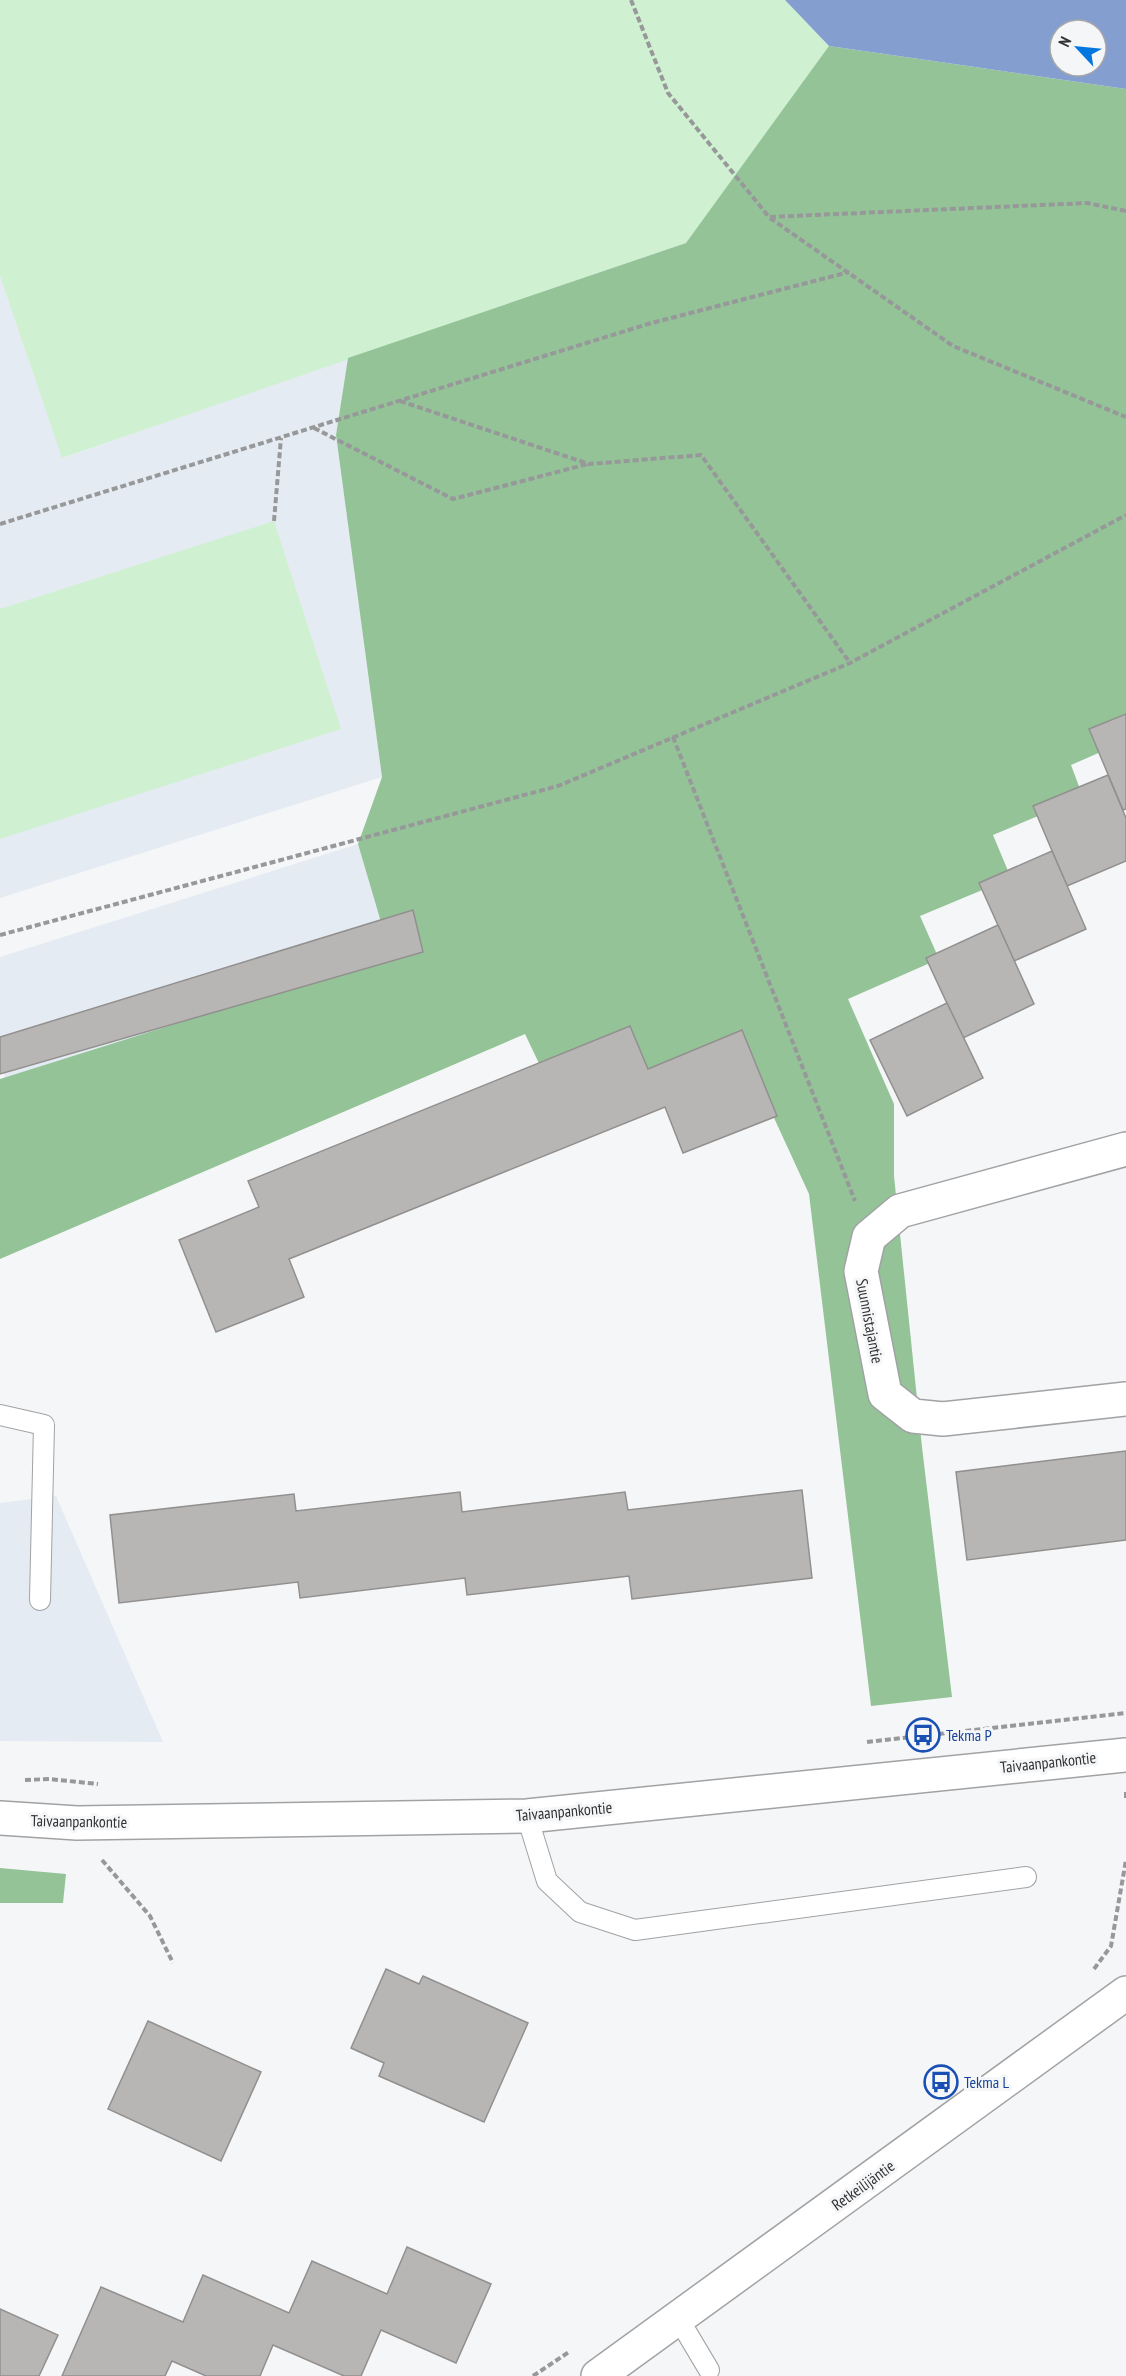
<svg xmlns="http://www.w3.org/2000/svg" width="1126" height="2376" font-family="'PT Sans Narrow',sans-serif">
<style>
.built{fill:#e5ebf3}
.green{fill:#cff1d1}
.forest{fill:#94c398}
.water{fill:#849ecf;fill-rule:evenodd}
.building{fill:#b8b6b5;stroke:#92908f;stroke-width:1.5}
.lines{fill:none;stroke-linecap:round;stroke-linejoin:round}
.service-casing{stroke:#a1a2a4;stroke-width:22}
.minor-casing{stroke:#a1a2a4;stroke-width:36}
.tertiary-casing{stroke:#a1a2a4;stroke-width:36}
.path{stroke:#979899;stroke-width:4;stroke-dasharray:6 3;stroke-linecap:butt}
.service{stroke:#fff;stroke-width:20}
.minor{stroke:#fff;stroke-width:33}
.tertiary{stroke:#fff;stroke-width:33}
.labels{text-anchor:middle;stroke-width:6;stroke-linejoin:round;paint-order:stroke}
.street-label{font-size:16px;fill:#323334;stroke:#f5f6f8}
.transit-label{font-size:16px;fill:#164399;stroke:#f5f6f8;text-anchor:start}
</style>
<rect width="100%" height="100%" fill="#f5f6f8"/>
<!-- built -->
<g class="built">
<path d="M0 276 63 458 348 358 336 435 382 777 0 898Z"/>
<path d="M358 844 392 956 5 1078 0 1061V957Z"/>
<path d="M56 1496 163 1742 0 1741V1503Z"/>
</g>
<!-- green -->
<g class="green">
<path d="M0 0H785L829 46 1126 100 686 243 62 458 0 276Z"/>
<path d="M274 521 341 729 0 839V609Z"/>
</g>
<!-- forest -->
<g class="forest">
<path d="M829 46 1126 89V741L1071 765 1083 797 993 835 1011 878 920 916 939 959 848 999 894 1104V1176L922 1447 952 1697 871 1706 809 1194 740 1044 653 1082 545 1076 525 1034 0 1259V1079L391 956 358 844 382 777 336 435 348 358 686 243Z"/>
<path d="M0 1868 66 1874 63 1903H0Z"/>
</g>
<!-- water -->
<path class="water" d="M785 0H1126V89L829 46ZM1060 30H1096V66H1060Z"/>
<!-- building -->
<g class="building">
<path d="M1126 714V809L1123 810 1089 729Z"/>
<path d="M1108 775 1126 818V861L1067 886 1033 806Z"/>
<path d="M1052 851 1086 929 1014 961 979 883Z"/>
<path d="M413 910 423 952 0 1074V1037Z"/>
<path d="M998 925 1034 1004 963 1038 926 958Z"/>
<path d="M947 1003 983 1078 907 1116 870 1040Z"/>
<path d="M630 1026 648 1069 742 1030 777 1116 683 1153 665 1107 289 1259 304 1297 216 1332 179 1240 259 1207 248 1181Z"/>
<path d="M1126 1451V1540L967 1560 956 1472Z"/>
<path d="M802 1490 812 1578 632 1599 629 1576 467 1595 465 1578 300 1598 298 1582 119 1603 110 1515 294 1494 296 1511 460 1492 462 1512 625 1492 628 1510Z"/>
<path d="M386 1969 419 1984 423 1976 528 2023 484 2122 379 2076 384 2063 351 2048Z"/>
<path d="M148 2021 261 2072 221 2161 108 2109Z"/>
<path d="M407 2247 491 2284 456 2363 381 2330 361 2376H344L273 2345 260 2376H206L172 2361 165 2376H62L101 2287 183 2322 203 2275 289 2313 312 2261 387 2294Z"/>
<path d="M0 2309 58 2335 39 2376H0Z"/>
</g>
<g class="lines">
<defs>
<g id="service">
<path d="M0 1415 44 1425 40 1600"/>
<path d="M527 1816 547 1881 580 1912 635 1930 1026 1877"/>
<path d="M678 2318 709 2370"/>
</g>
<path id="minor" d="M1126 1149 900 1211 869 1237 861 1271 885 1394 913 1416 943 1419 1126 1399"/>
<g id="tertiary">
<path d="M0 1818 77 1823 527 1816 1126 1755"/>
<path d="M598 2376 1126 1993"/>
</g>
</defs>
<!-- service casing -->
<use href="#service" class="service-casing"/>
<!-- minor casing -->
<use href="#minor" class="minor-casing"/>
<!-- tertiary casing -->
<use href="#tertiary" class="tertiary-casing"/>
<!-- path -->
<g class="path">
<path d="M631 0 668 93 769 217 1087 203 1126 211"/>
<path d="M770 218 953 346 1126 417"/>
<path d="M400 401 589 464 701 455 850 663"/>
<path d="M314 428 453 499 588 464"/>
<path d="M274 521 281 438"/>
<path d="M0 524 648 324 849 272"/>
<path d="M673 737 855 1201"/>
<path d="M0 935 558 786 850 663 1126 515"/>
<path d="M867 1742 1126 1713"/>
<path d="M25 1780 49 1779 98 1784"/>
<path d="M1126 1792V1801"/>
<path d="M102 1860 150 1916 173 1963"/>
<path d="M1094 1969 1111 1946 1126 1860"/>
<path d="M533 2376 569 2352"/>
</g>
<!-- service -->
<use href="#service" class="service"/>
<!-- minor -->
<use href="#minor" class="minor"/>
<!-- tertiary -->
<use href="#tertiary" class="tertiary"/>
</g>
<!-- icons -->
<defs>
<symbol id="bus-ring" viewBox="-11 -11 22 22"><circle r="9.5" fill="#f5f6f8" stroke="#1a4fb4" stroke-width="1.5"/><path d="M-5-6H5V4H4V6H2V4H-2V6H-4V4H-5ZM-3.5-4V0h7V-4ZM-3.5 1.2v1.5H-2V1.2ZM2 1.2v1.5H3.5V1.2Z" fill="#1a4fb4"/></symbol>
</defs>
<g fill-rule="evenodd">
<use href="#bus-ring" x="904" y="1716" width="38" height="38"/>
<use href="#bus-ring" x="922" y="2063" width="38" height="38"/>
</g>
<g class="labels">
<!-- street labels -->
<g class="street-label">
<text transform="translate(870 1321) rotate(79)" y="6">Suunnistajantie</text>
<text transform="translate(1048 1762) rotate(-6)" y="6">Taivaanpankontie</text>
<text transform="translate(564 1811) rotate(-5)" y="6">Taivaanpankontie</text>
<text transform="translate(79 1821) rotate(1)" y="6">Taivaanpankontie</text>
<text transform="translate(863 2185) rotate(-36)" y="6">Retkeilijäntie</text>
</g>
<!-- transit labels -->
<g class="transit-label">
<text x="946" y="1741">Tekma P</text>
<text x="964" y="2088">Tekma L</text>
</g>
</g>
<!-- north arrow -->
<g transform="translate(1078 48) rotate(296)"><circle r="28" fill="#f5f6f8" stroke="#a7a8aa" stroke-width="1.5"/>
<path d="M0-4.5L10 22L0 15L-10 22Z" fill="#0477de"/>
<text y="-9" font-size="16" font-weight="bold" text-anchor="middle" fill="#323334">N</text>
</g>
</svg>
